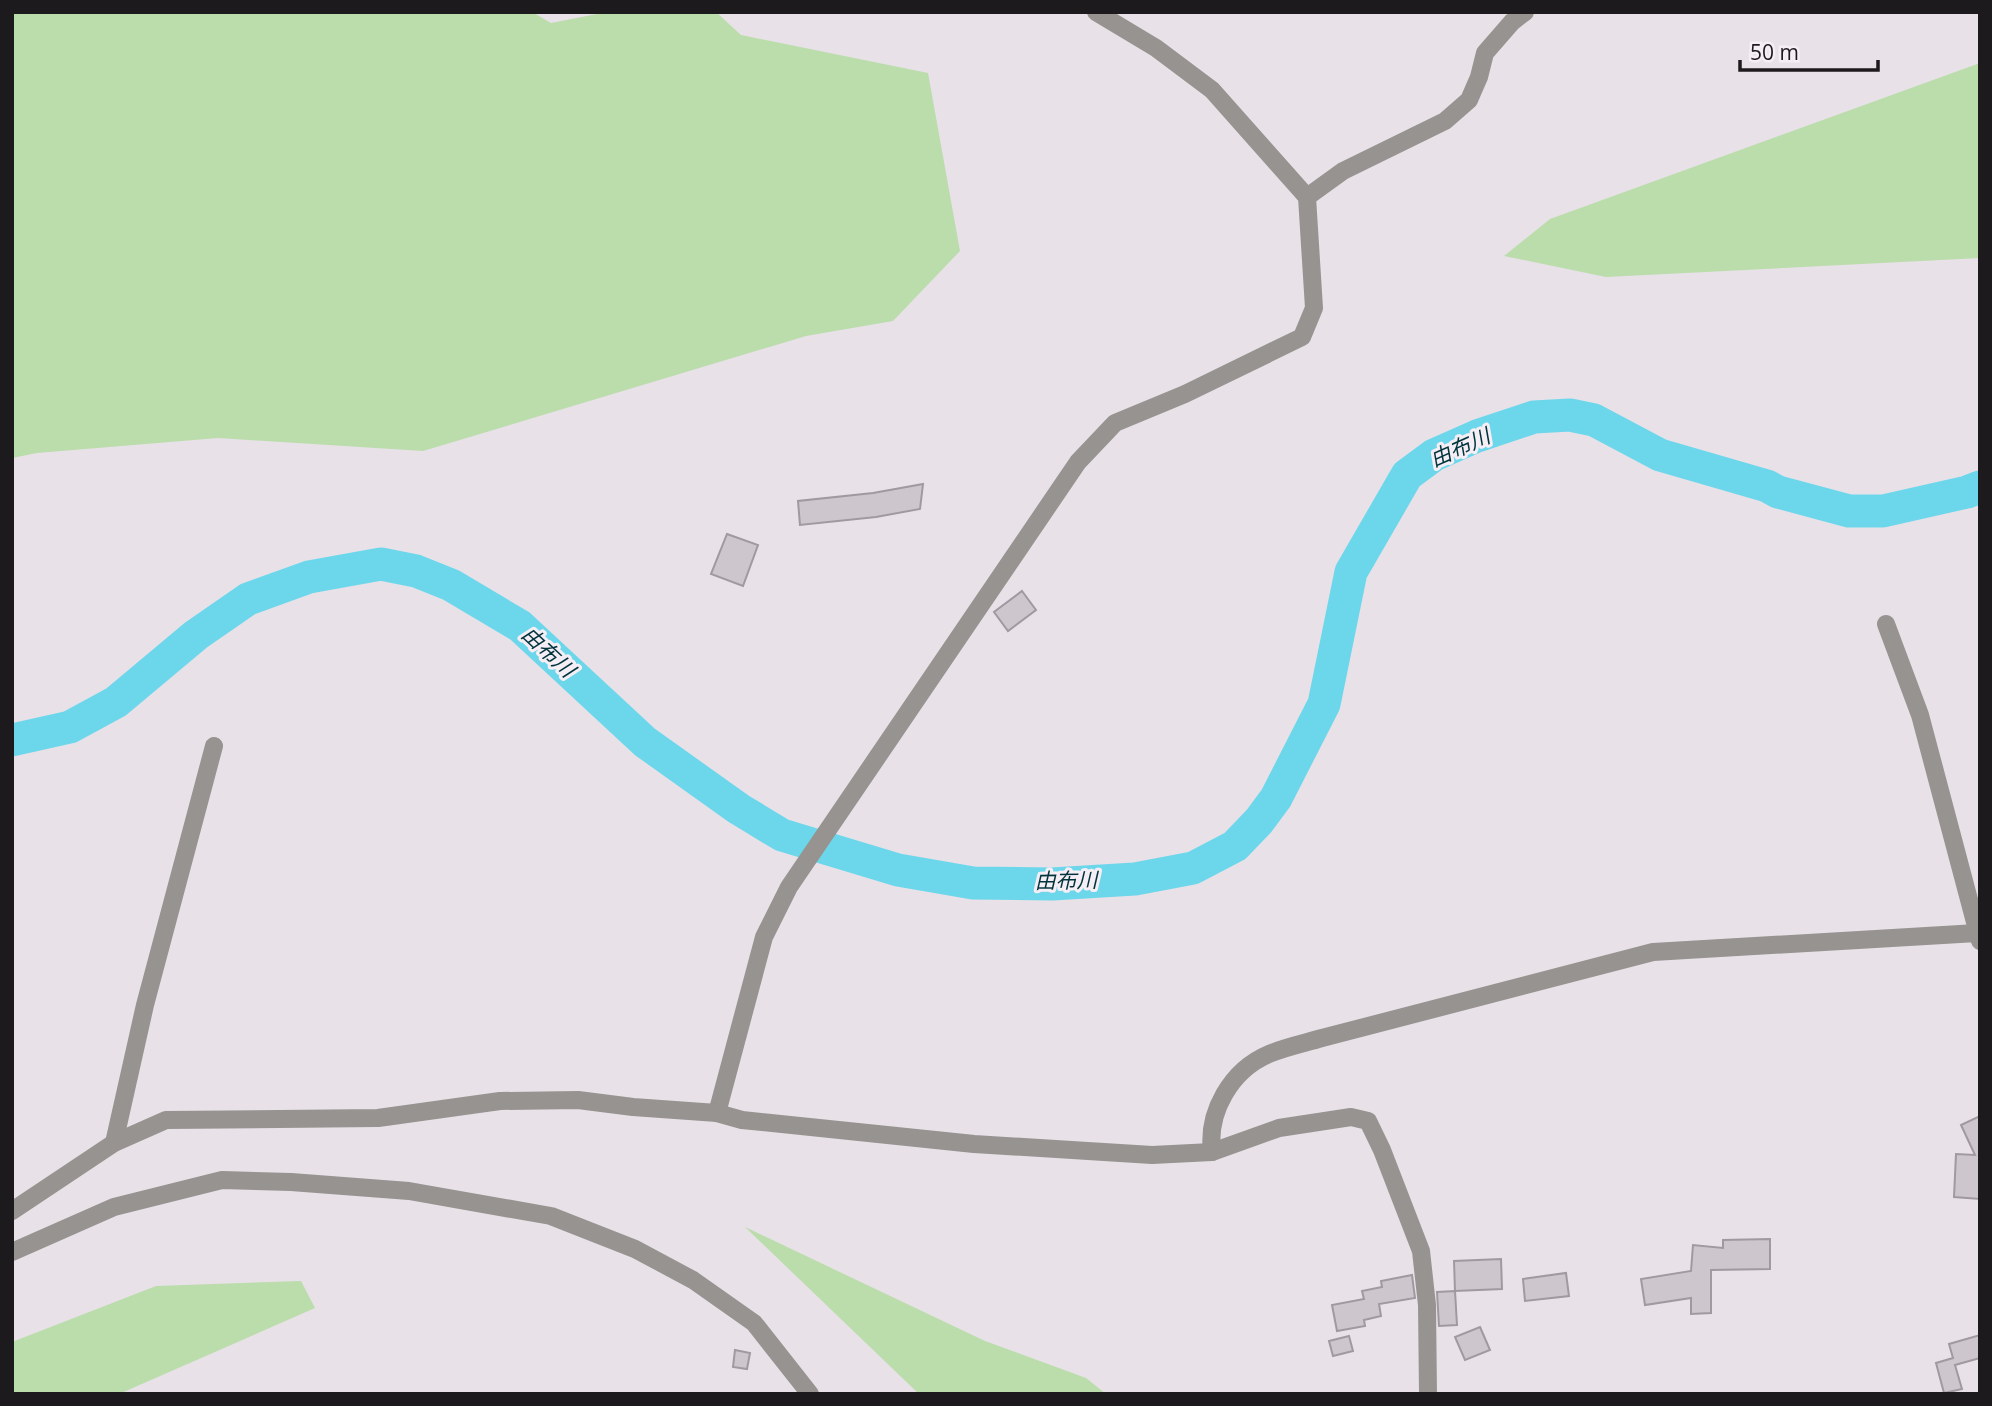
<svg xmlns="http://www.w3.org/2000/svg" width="1992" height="1406" font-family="'Open Sans','Noto Sans JP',sans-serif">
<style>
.green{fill:#baddab}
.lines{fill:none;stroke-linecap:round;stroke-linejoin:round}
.river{stroke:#6cd7eb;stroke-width:33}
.building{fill:#cec6cd;stroke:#a099a0;stroke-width:2}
.minor{stroke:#969390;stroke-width:18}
.labels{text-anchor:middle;stroke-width:6;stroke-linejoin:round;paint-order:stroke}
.water-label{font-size:21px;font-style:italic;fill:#00343c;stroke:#f6eef5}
</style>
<rect width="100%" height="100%" fill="#e8e1e8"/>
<!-- green -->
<g class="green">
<path d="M12 12H532L551 23 607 12H716L741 35 928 73 960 251 893 321 806 336 423 451 218 438 37 453 12 458Z"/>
<path d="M1980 63V258L1606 277 1504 256 1550 219Z"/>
<path d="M745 1227 985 1341 1086 1378 1106 1394H919Z"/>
<path d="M301 1281 315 1308 119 1394H12V1342L156 1286Z"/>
</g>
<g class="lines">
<!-- river -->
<path class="river" d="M12 740 70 727 116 702 196 635 248 599 309 577 381 564 416 571 451 585 520 626 645 742 739 809 782 835 898 870 973 883 1052 884 1135 879 1193 868 1235 846 1259 821 1276 798 1324 704 1351 572 1407 475 1434 455 1477 436 1534 417 1570 415 1594 420 1660 455 1767 486 1778 492 1849 511H1883L1967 492 1980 487"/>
</g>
<!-- building -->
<g class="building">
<path d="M923 484 920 509 876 517 800 525 798 501 873 493Z"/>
<path d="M727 534 758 545 743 586 711 574Z"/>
<path d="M1022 591 1036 610 1008 631 994 612Z"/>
<path d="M1980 1116V1199L1954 1197 1956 1154 1975 1155 1961 1125Z"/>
<path d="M1770 1239V1269L1711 1270V1313L1691 1314V1298L1645 1305 1641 1279 1691 1271 1693 1245 1723 1248V1240Z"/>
<path d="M1501 1259 1502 1289 1455 1291 1454 1261Z"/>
<path d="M1566 1273 1569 1296 1525 1301 1523 1279Z"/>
<path d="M1412 1275 1415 1298 1379 1304 1381 1316 1364 1320 1365 1326 1337 1331 1332 1305 1364 1299 1362 1291 1382 1287 1381 1281Z"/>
<path d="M1455 1291 1457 1325 1439 1326 1437 1292Z"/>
<path d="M1480 1327 1490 1350 1465 1360 1455 1337Z"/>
<path d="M1980 1335V1358L1955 1365 1962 1389 1944 1393 1936 1363 1953 1358 1949 1344Z"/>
<path d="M1349 1336 1353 1351 1333 1356 1329 1341Z"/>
<path d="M735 1350 750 1353 747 1369 733 1367Z"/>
</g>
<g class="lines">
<!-- minor -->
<g class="minor">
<path d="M1307 197 1343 171 1445 121 1469 100 1479 77 1485 53 1512 22 1525 12"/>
<path d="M1886 624 1920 715 1980 941"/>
<path d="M717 1113 764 937 789 887 1078 462 1115 423 1185 394 1302 337 1314 308 1307 197 1212 90 1156 48 1096 12"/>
<path d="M114 1143 145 1005 214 746"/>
<path d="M1212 1152C1207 1112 1231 1070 1269 1054 1285 1047 1305 1043 1322 1038L1653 952 1977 933"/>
<path d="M12 1211 114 1143 166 1120 378 1118 500 1101 578 1100 633 1107 717 1113 742 1120 974 1144 1152 1155 1212 1152 1279 1128 1351 1117 1368 1121 1382 1150 1421 1251 1427 1305 1428 1394"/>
<path d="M12 1252 114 1207 222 1180 291 1182 409 1191 551 1216 635 1249 693 1280 754 1323 810 1394"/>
</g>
</g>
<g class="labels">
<!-- water labels -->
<g class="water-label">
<text transform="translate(1460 448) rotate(-24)" y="7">由布川</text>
<text transform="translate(548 652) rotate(43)" y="7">由布川</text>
<text transform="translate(1066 881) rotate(-1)" y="7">由布川</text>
</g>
</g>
<!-- border -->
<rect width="1992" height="1406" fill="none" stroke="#1c1a1c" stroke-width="28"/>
<!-- scale -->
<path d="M1740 60v10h138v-10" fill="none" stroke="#1c1a1c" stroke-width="3.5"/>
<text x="1750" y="60" font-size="21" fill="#1c1a1c" stroke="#f6eef5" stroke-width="5" paint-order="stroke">50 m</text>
</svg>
